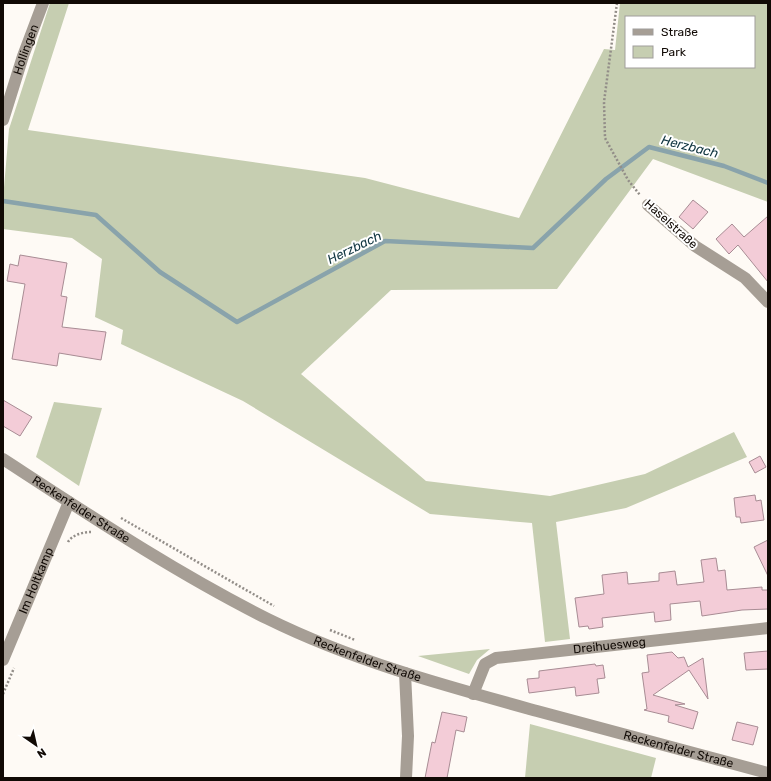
<svg xmlns="http://www.w3.org/2000/svg" width="771" height="781" font-family="Rubik,sans-serif">
<style>
.green{fill:#c6ceb1;fill-rule:evenodd}
.lines{fill:none;stroke-linecap:round;stroke-linejoin:round}
.stream{stroke:#89a3ab;stroke-width:4.5}
.building{fill:#f3ccd7;stroke:#a88c94}
.path{stroke:#928d88;stroke-width:2.5;stroke-dasharray:2 2;stroke-linecap:butt}
.minor{stroke:#a69e95;stroke-width:12}
.labels{text-anchor:middle;stroke-width:4;stroke-linejoin:round;paint-order:stroke}
.street-label{font-size:12px;fill:#110a05;stroke:#fff}
.water-label{font-size:13px;font-style:italic;fill:#113641;stroke:#fff}
</style>
<rect width="100%" height="100%" fill="#fefaf5"/>
<!-- green -->
<g class="green">
<path d="M50 3H69L28 130 365 178 519 218 604 49 615 50 620 3H768V202L653 159 557 289 391 290 301 374 426 481 550 496 645 474 734 432 747 457 626 508 556 522 570 639 545 642 532 523 430 514 243 401 121 344 123 330 95 317 102 259 72 238 3 229V199L9 129ZM626 17H754V67H626Z"/>
<path d="M54 402 102 408 79 486 36 457Z"/>
<path d="M490 649 477 660 469 674 418 656Z"/>
<path d="M530 724 656 758 651 778H525Z"/>
</g>
<g class="lines">
<!-- stream -->
<path class="stream" d="M3 201 96 215 160 272 237 322 385 241 533 248 606 179 649 147 724 166 768 183"/>
</g>
<!-- building -->
<g class="building">
<path d="M693 200 708 212 693 229 679 217Z"/>
<path d="M768 216V282L738 245 729 254 716 239 732 224 744 237Z"/>
<path d="M20 255 67 263 61 296 67 297 62 327 106 332 101 360 59 353 57 366 12 359 25 284 7 281 10 264 18 266Z"/>
<path d="M3 400 32 417 20 436 3 426Z"/>
<path d="M760 456 766 467 755 473 749 462Z"/>
<path d="M755 495 756 501 761 500 764 520 741 523 740 517H736L734 498Z"/>
<path d="M768 540V576L754 547Z"/>
<path d="M716 558 718 571 725 570 727 590 762 587V590H768V609L742 610 702 616 700 601 670 604 671 620 655 622 654 612 602 618 603 627 589 629 588 626 579 627 575 598 604 594 602 575 627 572 628 584 659 581V573L675 571 677 585 704 582 701 560Z"/>
<path d="M768 651V669L746 670 744 653Z"/>
<path d="M672 652 678 658 684 657 688 667 703 658 708 699 689 670 653 695 685 704 675 705 698 712 693 729 668 722 669 716 644 710 647 709 642 673 649 672 647 655Z"/>
<path d="M595 664 596 666 603 665 605 678 597 679 599 693 576 696 575 687 529 693 527 679 539 678V671Z"/>
<path d="M442 712 467 717 464 732 456 730 447 778H425L432 742 435 743Z"/>
<path d="M737 722 758 727 753 745 732 740Z"/>
</g>
<g class="lines">
<!-- path -->
<g class="path">
<path d="M617 3 604 102 605 138 628 180 640 195"/>
<path d="M121 518 274 606"/>
<path d="M68 542C72 535 83 532 91 532"/>
<path d="M330 630 355 640"/>
<path d="M3 694 14 668"/>
</g>
<!-- minor -->
<g class="minor">
<path id="s1" d="M3 120 23 56 43 3"/>
<path d="M648 205 695 246 745 278 768 302"/>
<path id="s2" d="M3 459C89 515 176 573 268 619 353 661 446 686 537 711 614 732 691 753 768 773"/>
<path id="s3" d="M3 660 69 502"/>
<path d="M405 673 408 736 406 778"/>
<path id="s4" d="M473 694 485 664 496 658 768 628"/>
</g>
</g>
<g class="labels">
<!-- street labels -->
<g class="street-label">
<text dy="4" stroke="none"><textPath href="#s1" startOffset="74">Hollingen</textPath></text>
<text transform="translate(671 224) rotate(42)" y="4">Haselstraße</text>
<text dy="4" stroke="none"><textPath href="#s2" startOffset="93">Reckenfelder Straße</textPath></text>
<text dy="4" stroke="none"><textPath href="#s3" startOffset="86">Im Holtkamp</textPath></text>
<text dy="4" stroke="none"><textPath href="#s4" startOffset="159">Dreihuesweg</textPath></text>
<text dy="4" stroke="none"><textPath href="#s2" startOffset="417">Reckenfelder Straße</textPath></text>
<text dy="4" stroke="none"><textPath href="#s2" startOffset="741">Reckenfelder Straße</textPath></text>
</g>
<!-- water labels -->
<g class="water-label">
<text transform="translate(690 146) rotate(14)" y="5">Herzbach</text>
<text transform="translate(354 247) rotate(-26)" y="5">Herzbach</text>
</g>
</g>
<!-- border -->
<rect width="771" height="781" fill="none" stroke="#110a05" stroke-width="8"/>
<!-- legend -->
<rect x="625" y="16" width="130" height="52" fill="#ffffff" stroke="#a09d9b"/>
<rect x="633" y="29" width="20" height="6" fill="#a69e95" stroke="#a09d9b"/>
<text x="661" y="36" font-size="12" fill="#110a05">Straße</text>
<rect x="633" y="46" width="20" height="12" fill="#c6ceb1" stroke="#a09d9b"/>
<text x="661" y="56" font-size="12" fill="#110a05">Park</text>
<!-- north arrow -->
<g transform="translate(36 745) rotate(146)" stroke="#ffffff" stroke-width="3" paint-order="stroke">
<path d="M0-3L7 15L0 10L-7 15Z" fill="#110a05"/>
<text y="-6" font-size="11" font-weight="bold" text-anchor="middle" fill="#110a05">N</text>
</g>
</svg>
